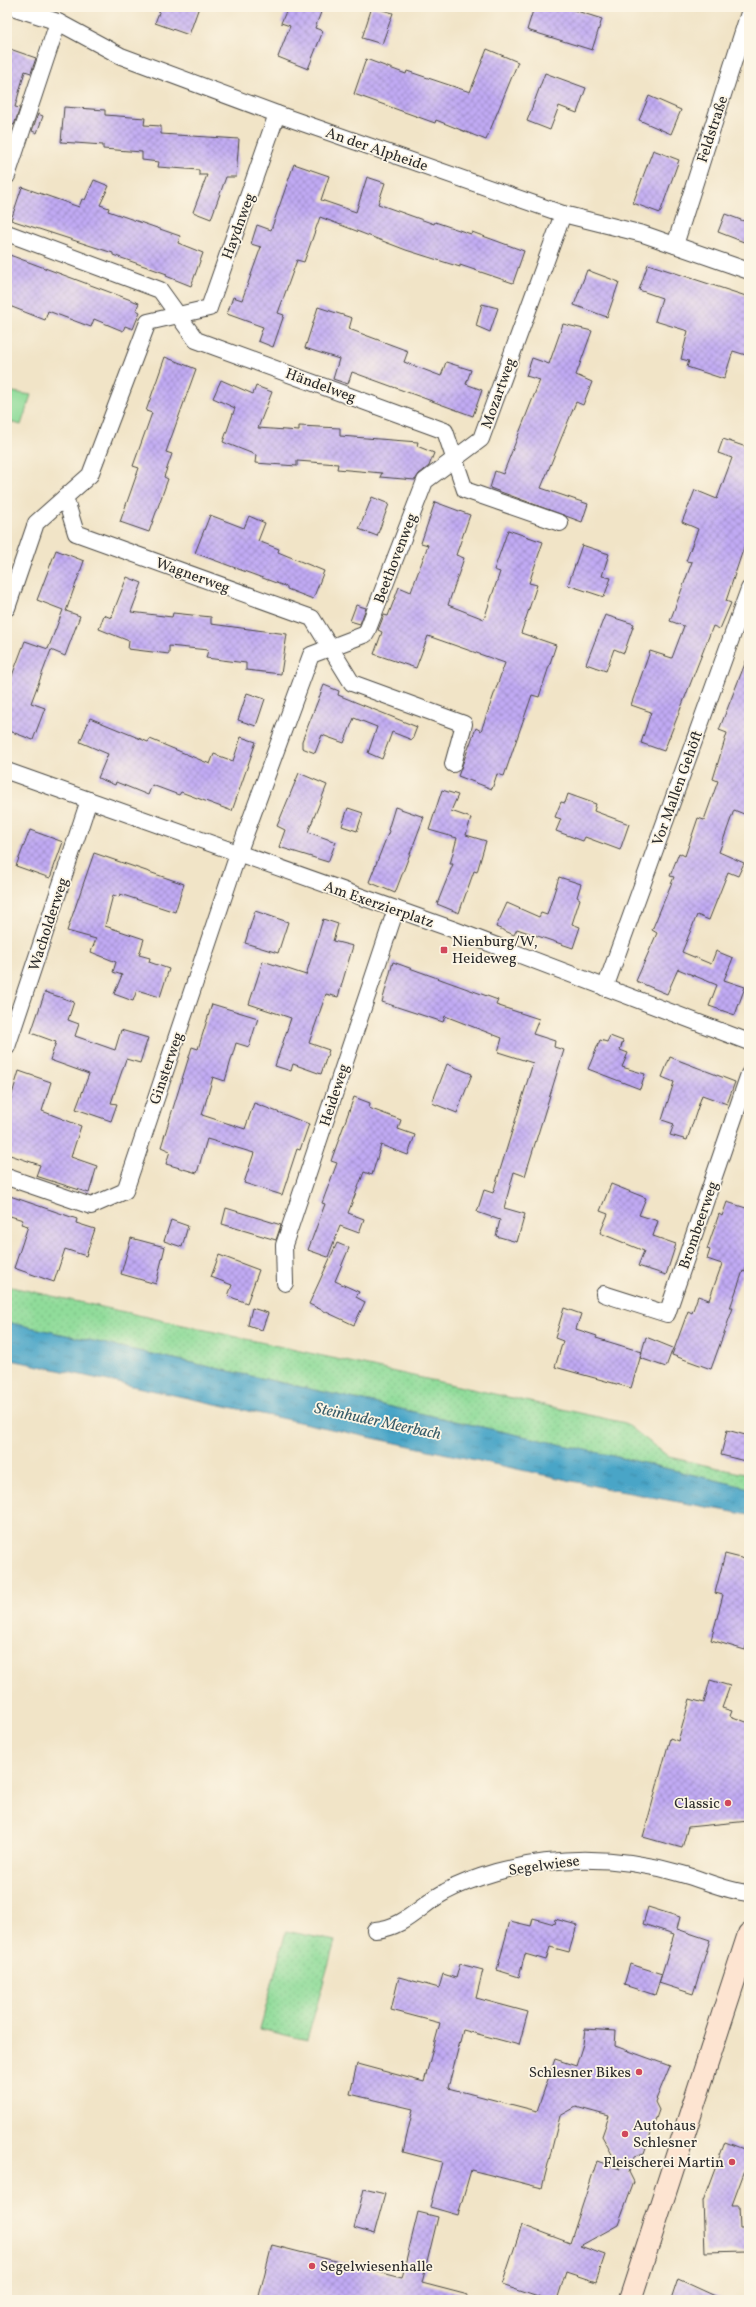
<svg xmlns="http://www.w3.org/2000/svg" width="756" height="2307" font-family="Vollkorn,serif">
<style>
.grass{fill:url(#grass-dots);stroke:#5e8462}
.pitch{fill:#90dc9a;stroke:#5e8462}
.water{fill:url(#water-ripples);stroke:#3a6879}
.building{fill:url(#building-cross-hatch)}
.lines{fill:none;stroke-linecap:round;stroke-linejoin:round}
.street-casing{stroke:#494742;stroke-width:18}
.secondary-casing{stroke:#494742;stroke-width:24}
.street{stroke:#fff;stroke-width:16}
.secondary{stroke:#fde4d1;stroke-width:22}
.poi-dot{fill:#d1495b;stroke:#fcf5e5;stroke-width:1.5}
.labels{text-anchor:middle;stroke-width:3.5;stroke-linejoin:round;paint-order:stroke}
.street-label{font-size:15px;fill:#2b2b2b;stroke:#fcf5e5}
.poi-label{font-size:15px;fill:#2b2b2b;stroke:#fcf5e5;text-anchor:start}
.water-label{font-size:16px;font-style:italic;fill:#375c69;stroke:#fcf5e5}
</style>
<defs>
<pattern id="grass-dots" width="8" height="8" patternUnits="userSpaceOnUse"><rect width="8" height="8" fill="#90dc9a"/><path d="M2 2h.1M6 6h.1" fill="none" stroke="#7cbd85" stroke-width="1.8" stroke-linecap="round"/></pattern>
<pattern id="water-ripples" width="26" height="14" patternUnits="userSpaceOnUse"><rect width="26" height="14" fill="#49a5c7"/><path d="M2 4q2-2 4 0t4 0M15 11q2-2 4 0t4 0" fill="none" stroke="#3d87a2"/></pattern>
<pattern id="building-cross-hatch" width="8" height="8" patternUnits="userSpaceOnUse"><rect width="8" height="8" fill="#c1aaf4"/><path d="M0 0l8 8M0 8l8-8" fill="none" stroke="#9d8bc6"/></pattern>
</defs>
<rect width="100%" height="100%" fill="#fcf5e5"/>
<filter id="ink" filterUnits="userSpaceOnUse"><feTurbulence type="fractalNoise" baseFrequency=".025" numOctaves="2"/><feDisplacementMap in="SourceGraphic" scale="8" xChannelSelector="R" yChannelSelector="G"/><feConvolveMatrix kernelMatrix="1 2 1 2 8 2 1 2 1" color-interpolation-filters="sRGB"/></filter>
<filter id="wash" filterUnits="userSpaceOnUse"><feTurbulence type="fractalNoise" baseFrequency=".012" numOctaves="4" result="noise"/><feDisplacementMap in="SourceGraphic" scale="16" xChannelSelector="R" yChannelSelector="G"/><feGaussianBlur stdDeviation="0.9" result="paint"/><feColorMatrix in="noise" values="0 0 0 0 0 0 0 0 0 0 0 0 0 0 0 0 0 1.4 0 .05"/><feComposite in="paint" operator="in"/></filter>
<g filter="url(#wash)">
<rect width="100%" height="100%" fill="#f1e4c7"/>
<!-- grass -->
<g class="grass">
<path d="M7 1286 625 1423 669 1457 749 1475V1488L622 1458 7 1322Z"/>
<path d="M286 1931 335 1941 307 2040 260 2029Z"/>
</g>
<!-- pitch -->
<path class="pitch" d="M7 391 31 395 21 425 7 421Z"/>
<!-- water -->
<path class="water" d="M7 1322 622 1458 749 1488V1515L614 1490 7 1359Z"/>
<g id="blocks">
<!-- building -->
<g class="building">
<path d="M161 7H199L189 35 155 23Z"/>
<path d="M288 7H323L315 28 323 31 308 69 278 57 290 26 281 23Z"/>
<path d="M372 7 393 13 382 44 362 38Z"/>
<path d="M534 7H564L602 19 592 50 527 30Z"/>
<path d="M7 48 36 58 31 73 25 71 15 107 20 108 14 125 7 123Z"/>
<path d="M487 49 518 62 486 140 436 120 435 123 354 94 366 59 406 74 407 71 470 92Z"/>
<path d="M545 73 586 88 577 113 559 106 550 130 527 121Z"/>
<path d="M649 96 681 110 671 134 639 120Z"/>
<path d="M64 107 105 110V115L145 118 144 125 161 126V134L239 139 236 177H226L211 219 193 212 207 175H199V170L158 167 159 162 142 160V152L103 149V145L61 142Z"/>
<path d="M38 114 43 116 37 133 32 131Z"/>
<path d="M653 150 679 160 660 213 633 203Z"/>
<path d="M294 164 329 176 321 200 356 212 367 177 385 183 378 204 434 224 435 222 471 234 472 232 524 251 513 283 460 265V267L406 250 320 217 304 262 297 260 278 313 284 315 273 347 258 341 263 327 227 314 233 297 242 300 261 247 251 244 257 225 271 230Z"/>
<path d="M94 180 109 186 100 205 109 208 108 211 180 236 178 243 203 253 191 286 166 276 167 274 113 255V253L11 220 22 187 79 207 82 199 85 200Z"/>
<path d="M725 214 749 223V244L718 232Z"/>
<path d="M7 254 139 303 136 310 140 312 133 329 125 326 123 331 94 319 91 327 48 311 45 320 7 305Z"/>
<path d="M648 264 749 297V356L733 351 724 379 687 367 689 361 681 359 688 331 655 321 662 298 639 290Z"/>
<path d="M587 270 619 282 607 317 574 305Z"/>
<path d="M482 304 498 308 490 332 476 326Z"/>
<path d="M318 307 352 318 349 329 408 351 404 362 441 376 446 362 471 370 466 384 482 390 473 416 352 372 348 384 333 379 339 359 305 348Z"/>
<path d="M563 324 592 331 576 375 592 382 583 405 576 402 541 488 588 504 582 522 490 488 495 471 503 474 540 380 526 376 532 358 549 364Z"/>
<path d="M165 357 196 369 166 452 172 454 164 477 168 479 149 532 120 522 139 468 133 466 152 413 146 411Z"/>
<path d="M221 380 253 394 256 386 272 392 258 428 299 431V426L340 428V436L418 442 417 446 434 453 429 466 419 474 415 480 380 477 382 473 337 469 338 464 297 461V466L255 463 256 455 223 442 235 408 213 398Z"/>
<path d="M723 439 749 448V548L744 547 726 601 731 603 720 629 713 626 664 751 641 743 651 712 631 705 650 651 672 658 684 626 670 621 692 562 686 561 698 529 682 522 695 490 717 499 732 458 718 453Z"/>
<path d="M372 497 389 504 377 536 359 529Z"/>
<path d="M435 502 470 515 456 555 464 558 448 605 484 619 500 572 494 570 508 530 543 542 529 583 537 585 521 633 556 645 539 697 532 695 504 776 497 774 492 789 458 776 476 728 481 731 505 663 428 636 416 668 374 654 382 632 378 630 384 615 388 616 399 587 411 592 428 545 421 543Z"/>
<path d="M210 515 244 528 249 516 265 523 258 541 279 549 278 552 324 571 313 599 287 589V587L195 553Z"/>
<path d="M582 545 609 554 602 576 611 578 604 597 568 585Z"/>
<path d="M56 550 84 561 66 611 80 616 65 656 51 650 31 703 45 708 33 740 7 730V689L25 641 48 649 63 610 37 600Z"/>
<path d="M127 577 142 583 131 612 172 617 173 613 211 617V624L287 634 281 674 246 670V663L206 658 208 650 169 646V654L128 649 129 641 99 629 104 615 111 618Z"/>
<path d="M356 605 366 608 360 624 350 621Z"/>
<path d="M605 615 634 624 624 653 614 649 606 671 586 664Z"/>
<path d="M748 656 749 816 734 810 719 852 744 863 738 876 728 872 709 920 697 915 682 952 711 964 716 951 733 958 724 980 745 987 735 1015 709 1006 717 985 678 969 667 994 636 981 657 933 652 930 674 877 670 876 679 853 685 856 698 818 704 820 718 781 713 779 727 733 719 730Z"/>
<path d="M324 685 339 691 338 695 417 727 412 740 392 732 382 759 368 753 377 727 354 718 344 743 322 735 315 753 302 748V741Z"/>
<path d="M247 693 265 699 256 726 238 720Z"/>
<path d="M90 718 148 742 150 739 210 764 214 754 233 761 241 737 256 742 232 811 181 792 179 795 152 785 148 795 116 782 115 785 98 778 108 754 80 742Z"/>
<path d="M299 773 327 785 308 832 336 842 328 862 279 847 285 830 277 826Z"/>
<path d="M442 790 458 795 451 811 471 818 466 835 486 841 477 872 474 871 459 913 437 904 453 864H450L457 838 429 830Z"/>
<path d="M568 794 596 804 594 811 629 824 620 850 585 837 583 841 556 831 561 819 555 817 561 802 565 803Z"/>
<path d="M395 807 424 817 395 893 369 882 389 831 388 830Z"/>
<path d="M348 808 363 813 357 831 342 826Z"/>
<path d="M30 830 63 842 50 878 16 866Z"/>
<path d="M94 853 184 884 175 912 120 894 119 897 113 895 105 926 144 939 139 955 150 958 149 962 169 969 160 997 137 990 133 1001 114 994 122 975 113 972 116 962 91 952 96 939 67 931Z"/>
<path d="M559 877 581 884 577 897 580 899 572 924 580 927 573 948 517 929 514 935 496 927 507 903 539 917 541 913 547 915Z"/>
<path d="M255 911 288 922 278 953 245 943Z"/>
<path d="M323 919 338 924 333 941 353 946 338 997 326 994 309 1043 329 1050 321 1074 293 1064 291 1071 275 1066 291 1018 249 1004 263 961 306 975Z"/>
<path d="M393 962 498 1000 496 1005 539 1019 533 1034 555 1041 554 1047 564 1050 525 1176 514 1172 504 1208 525 1214 517 1242 496 1236 500 1220 477 1212 484 1190 493 1193 533 1063 498 1052 502 1038 445 1016 443 1022 382 1002Z"/>
<path d="M45 992 74 1002 68 1020 79 1024 75 1036 115 1050 121 1030 148 1038 140 1063 126 1059 111 1103 117 1104 111 1121 76 1109 89 1074 50 1060 56 1042 31 1033Z"/>
<path d="M212 1004 258 1018 249 1047 236 1043 225 1081 213 1077 202 1115 245 1129 254 1103 309 1124 300 1150 297 1149 282 1195 244 1183 254 1153 207 1139 197 1173 166 1164 170 1151 161 1147 192 1047 198 1049Z"/>
<path d="M610 1036 623 1041 620 1050 628 1053 622 1067 645 1074 640 1089 588 1069 600 1040 607 1042Z"/>
<path d="M670 1057 735 1082 727 1104 702 1095 687 1140 670 1135 674 1124 662 1120 674 1082 662 1077Z"/>
<path d="M447 1064 472 1074 457 1113 432 1103Z"/>
<path d="M19 1071 51 1082 42 1111 81 1126 71 1157 97 1166 89 1193 36 1176 40 1165 7 1154V1111Z"/>
<path d="M354 1097 370 1103 369 1108 401 1120 398 1129 415 1135 408 1155 381 1145 372 1175 364 1172 348 1213 364 1219 359 1233 340 1226 328 1257 308 1250 325 1204 322 1203 337 1163 331 1161Z"/>
<path d="M611 1184 646 1198 639 1215 658 1221 653 1236 676 1244 666 1275 638 1266 644 1251 600 1233 608 1214 600 1211Z"/>
<path d="M10 1196 77 1219 76 1223 95 1229 86 1256 65 1249 54 1282 14 1268 28 1226 21 1224 23 1220 7 1215Z"/>
<path d="M727 1202 749 1209V1259L745 1272 743 1271 730 1308H733L711 1369 672 1355 688 1311 692 1313 698 1296 709 1300 722 1264 707 1259 710 1250 707 1249 719 1214 722 1216Z"/>
<path d="M226 1208 281 1225 276 1240 222 1224Z"/>
<path d="M171 1220 188 1226 182 1247 164 1241Z"/>
<path d="M131 1238 165 1247 156 1284 121 1274Z"/>
<path d="M337 1243 349 1248 335 1281 359 1292 356 1297 365 1302 354 1325 309 1304Z"/>
<path d="M219 1255 259 1270 247 1303 228 1296 232 1285 211 1277Z"/>
<path d="M252 1308 268 1313 262 1330 248 1325Z"/>
<path d="M564 1308 581 1314 576 1329 597 1336 596 1338 642 1352 631 1388 555 1367 563 1341 555 1338Z"/>
<path d="M646 1337 673 1348 666 1367 640 1358Z"/>
<path d="M727 1430 749 1436V1462L721 1455Z"/>
<path d="M725 1554 749 1560V1638L745 1650 711 1640 723 1595 715 1593Z"/>
<path d="M710 1680 730 1686 722 1708 732 1711 730 1716 749 1723V1821L688 1827 682 1848 643 1837 670 1738 678 1741 690 1699 704 1703Z"/>
<path d="M648 1907 680 1917 677 1929 710 1940 693 1994 659 1983 674 1934 643 1924Z"/>
<path d="M533 1918 554 1924 555 1919 577 1925 569 1952 550 1947 546 1960 525 1954 519 1977 497 1970 510 1921 531 1926Z"/>
<path d="M460 1964 483 1970 476 1998 528 2012 519 2045 463 2030 448 2088 537 2111 555 2059 576 2066 583 2044 585 2029 616 2031 615 2046 670 2066 655 2102 659 2110 644 2153 634 2156 629 2172 634 2182 618 2225 580 2246 605 2255 596 2282 566 2272 557 2300H547L502 2285 522 2225 570 2243 597 2161 620 2169 602 2136 609 2116 576 2107 560 2116 542 2188 471 2170 458 2215 430 2207 442 2162 403 2152 413 2109 350 2094 357 2064 424 2082 440 2023 391 2010 399 1977 439 1988 443 1974 456 1978Z"/>
<path d="M630 1964 662 1974 655 1995 624 1985Z"/>
<path d="M725 2142 749 2151V2171L745 2170 732 2205H739L740 2228H745L746 2251 705 2252 703 2201Z"/>
<path d="M364 2189 385 2194 374 2234 354 2228Z"/>
<path d="M418 2212 438 2217 422 2283 468 2295 467 2300H258L272 2245 402 2278Z"/>
<path d="M678 2279 724 2300H671Z"/>
</g>
</g>
</g>
<g filter="url(#ink)">
<use href="#blocks" fill-opacity="0" stroke="#494742" stroke-width="1"/>
<g class="lines">
<defs>
<g id="street">
<path d="M12 7 58 22 121 56 277 114 563 214 643 234 749 271"/>
<path d="M7 176 58 22"/>
<path d="M7 233 160 290 196 340 445 431 465 490 560 523"/>
<path d="M675 245 749 13"/>
<path d="M65 497 76 533 312 618 352 683 464 724 453 764"/>
<path d="M7 608 36 523 90 475 148 322 209 308 277 114"/>
<path d="M7 771 452 929 749 1042"/>
<path d="M605 988 749 589"/>
<path d="M7 1047 89 800"/>
<path d="M7 1177 91 1206 125 1191 238 854 311 655 366 634 425 481 481 439 563 214"/>
<path d="M285 1283 284 1245 396 909"/>
<path d="M604 1294 667 1314 749 1074"/>
<path d="M375 1930C405 1928 420 1905 445 1892 461 1883 479 1877 496 1872 558 1855 620 1856 682 1874 704 1880 726 1891 749 1893"/>
</g>
<path id="secondary" d="M630 2300 749 1934"/>
</defs>
<!-- street casing -->
<use href="#street" class="street-casing"/>
<!-- secondary casing -->
<use href="#secondary" class="secondary-casing"/>
<!-- street -->
<use href="#street" class="street"/>
<!-- secondary -->
<use href="#secondary" class="secondary"/>
</g>
</g>
<!-- markers -->
<g class="poi-dot">
<rect x="440" y="946" width="8" height="8" rx="2"/>
<circle cx="728" cy="1803" r="4"/>
<circle cx="639" cy="2072" r="4"/>
<circle cx="625" cy="2134" r="4"/>
<circle cx="732" cy="2162" r="4"/>
<circle cx="312" cy="2266" r="4"/>
</g>
<g class="labels">
<!-- street labels -->
<g class="street-label">
<text transform="translate(712 129) rotate(-72)" y="5">Feldstraße</text>
<text transform="translate(377 149) rotate(19)" y="5">An der Alpheide</text>
<text transform="translate(238 226) rotate(-70)" y="5">Haydnweg</text>
<text transform="translate(321 385) rotate(20)" y="5">Händelweg</text>
<text transform="translate(498 393) rotate(-70)" y="5">Mozartweg</text>
<text transform="translate(395 558) rotate(-69)" y="5">Beethovenweg</text>
<text transform="translate(193 575) rotate(20)" y="5">Wagnerweg</text>
<text transform="translate(677 788) rotate(-70)" y="5">Vor Mallen Gehöft</text>
<text transform="translate(379 904) rotate(19)" y="5">Am Exerzierplatz</text>
<text transform="translate(48 924) rotate(-72)" y="5">Wacholderweg</text>
<text transform="translate(166 1068) rotate(-71)" y="5">Ginsterweg</text>
<text transform="translate(334 1095) rotate(-72)" y="5">Heideweg</text>
<text transform="translate(698 1225) rotate(-71)" y="5">Brombeerweg</text>
<text transform="translate(544 1865) rotate(-8)" y="5">Segelwiese</text>
</g>
<!-- poi labels -->
<g class="poi-label">
<text x="452" y="946">Nienburg/W,<tspan x="452" dy="17">Heideweg</tspan></text>
<text x="720" y="1808" text-anchor="end">Classic</text>
<text x="631" y="2077" text-anchor="end">Schlesner Bikes</text>
<text x="633" y="2130">Autohaus<tspan x="633" dy="17">Schlesner</tspan></text>
<text x="724" y="2167" text-anchor="end">Fleischerei Martin</text>
<text x="320" y="2271">Segelwiesenhalle</text>
</g>
<!-- water labels -->
<g class="water-label">
<text transform="translate(378 1420) rotate(12)" y="6">Steinhuder Meerbach</text>
</g>
</g>
<!-- margin -->
<rect width="756" height="2307" fill="none" stroke="#fcf5e5" stroke-width="24"/>
</svg>
